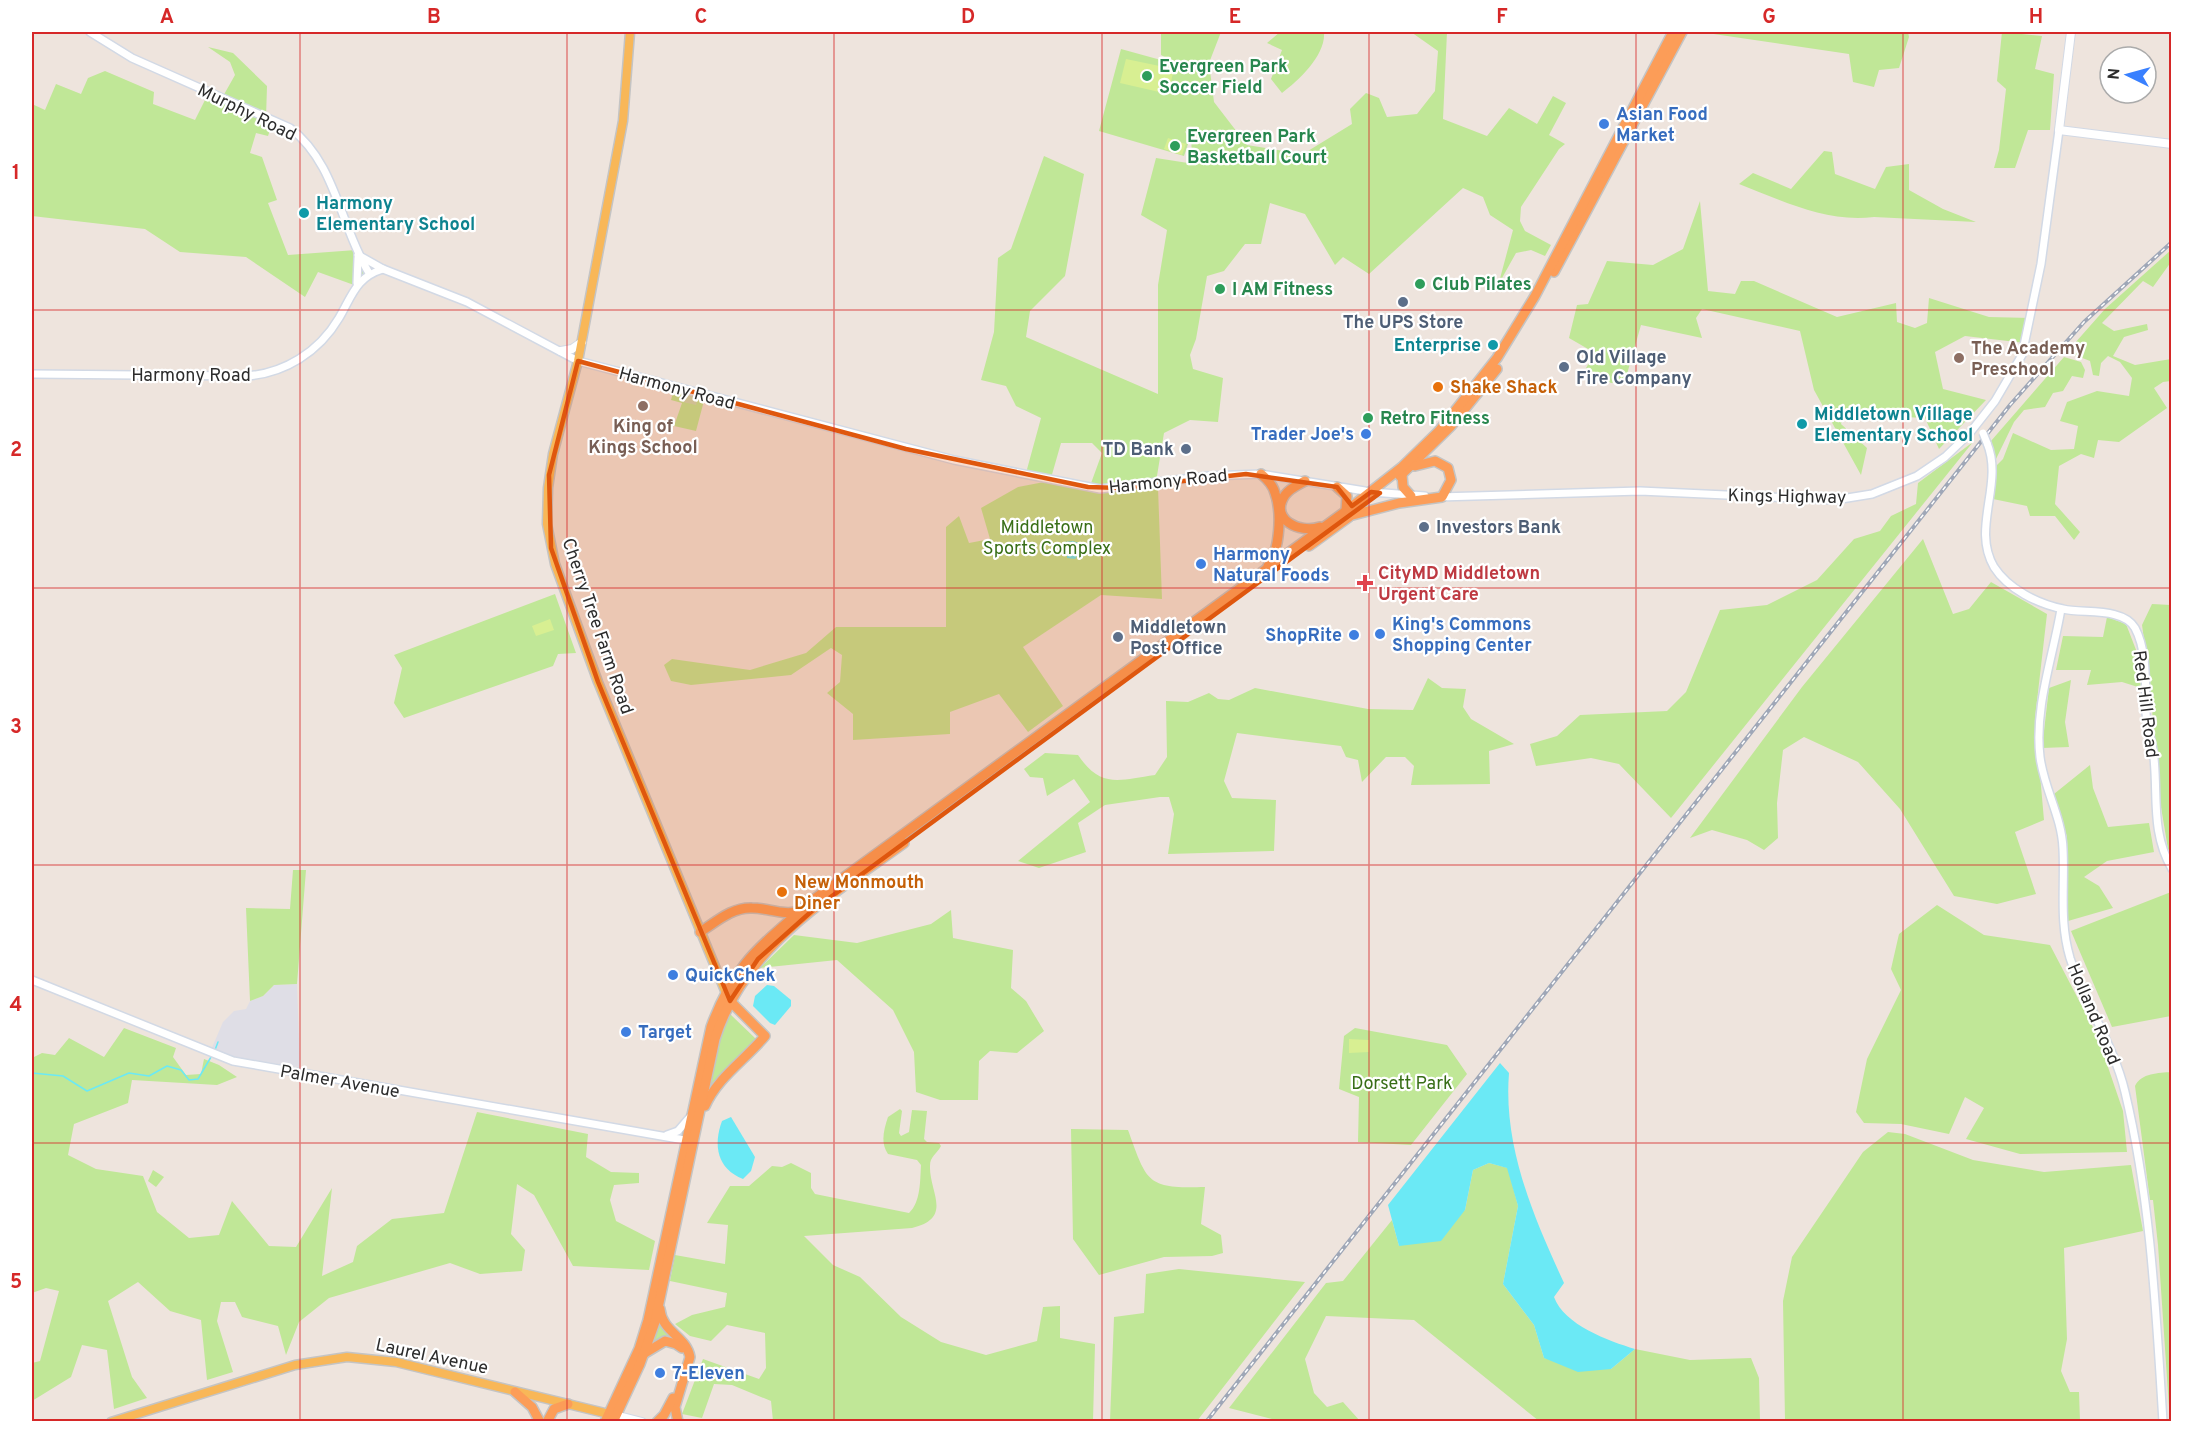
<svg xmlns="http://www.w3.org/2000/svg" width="2203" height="1453" font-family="Overpass,sans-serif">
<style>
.industrial{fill:#dfdee6}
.green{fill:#c0e797}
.cemetery{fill:#ccd9b3}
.pitch{fill:#d8ef92}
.water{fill:#6be9f5}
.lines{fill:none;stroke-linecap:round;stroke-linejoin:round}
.stream{stroke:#6be9f5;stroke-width:1.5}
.tertiary-casing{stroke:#d2d9e5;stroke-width:10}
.secondary-casing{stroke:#d2d9e5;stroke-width:10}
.primary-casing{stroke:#c4c4c4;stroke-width:11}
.trunk-casing{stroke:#c4c4c4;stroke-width:12}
.tertiary{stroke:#fff;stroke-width:7}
.secondary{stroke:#fff;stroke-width:8}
.primary{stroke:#f8b758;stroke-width:8}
.trunk{stroke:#fc9d58;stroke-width:9}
.rail-casing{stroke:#9fa7b7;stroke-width:4}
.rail{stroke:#fff;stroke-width:1.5;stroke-dasharray:4.5;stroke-linecap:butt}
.tertiary-bridge-casing{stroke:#d2d9e5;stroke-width:10;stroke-linecap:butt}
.tertiary-bridge{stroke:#fff;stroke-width:7}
.marked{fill:#df570e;fill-opacity:0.2;stroke:#df570e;stroke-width:4.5;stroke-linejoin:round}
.grid{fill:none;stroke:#d62828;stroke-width:1.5;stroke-opacity:0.55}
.leisure-dot{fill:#2e9e5b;stroke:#fff;stroke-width:2}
.shop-dot{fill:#3f7fe0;stroke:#fff;stroke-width:2}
.culture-dot{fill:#0f9aa8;stroke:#fff;stroke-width:2}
.service-dot{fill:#5c6f8a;stroke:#fff;stroke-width:2}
.education-dot{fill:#8d6e63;stroke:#fff;stroke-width:2}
.food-dot{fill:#e8710a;stroke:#fff;stroke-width:2}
.health-dot{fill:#e0444e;stroke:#fff;stroke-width:2}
.labels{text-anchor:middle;stroke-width:4.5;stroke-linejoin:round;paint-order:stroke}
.leisure-label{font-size:18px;font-weight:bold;fill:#27864d;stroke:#fff;text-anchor:start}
.street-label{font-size:18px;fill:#2c2c2c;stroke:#fff}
.shop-label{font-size:18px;font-weight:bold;fill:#366cbe;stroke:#fff;text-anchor:start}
.culture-label{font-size:18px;font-weight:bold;fill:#0d838f;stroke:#fff;text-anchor:start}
.service-label{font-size:18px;font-weight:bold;fill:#4e5e75;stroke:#fff;text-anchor:start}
.education-label{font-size:18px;font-weight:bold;fill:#785e54;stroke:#fff;text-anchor:start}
.food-label{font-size:18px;font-weight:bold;fill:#c56008;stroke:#fff;text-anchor:start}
.park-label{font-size:18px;fill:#386e16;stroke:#fff}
.health-label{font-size:18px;font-weight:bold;fill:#be3a42;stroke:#fff;text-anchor:start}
.neatline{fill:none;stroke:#d62828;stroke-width:2}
.grid-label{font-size:20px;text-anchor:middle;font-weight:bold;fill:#d62828}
</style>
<rect width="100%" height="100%" fill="#eee4dd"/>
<!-- industrial -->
<path class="industrial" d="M297 984 300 1067 239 1058 211 1050 223 1022 234 1011 246 1009 250 1001 263 996 274 985Z"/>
<!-- green -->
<g class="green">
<path d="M1161 32H1221L1209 63 1214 102 1247 145 1303 154 1352 124 1350 109 1366 93 1379 98 1387 117 1417 114 1435 91 1438 51 1411 32H1447L1443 119 1487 136 1509 108 1537 124 1553 96 1566 103 1549 135 1565 144 1559 149 1521 207 1520 221 1525 231 1551 245 1545 256 1531 250 1516 253 1502 278 1507 289 1498 286 1513 230 1490 215 1483 197 1463 188 1369 274 1343 257 1335 265 1305 214 1270 203 1261 244H1245L1224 271 1207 276 1196 339 1190 355 1193 369 1223 378 1218 422 1190 420 1164 433 1156 482 1090 486 1102 453 1092 443H1061L1051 478 1026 473 1041 418 1016 406 1006 386 981 380 994 332 998 258 1011 249 1044 156 1084 174 1065 276 1030 311 1026 337 1158 394V285L1167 230 1141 215 1156 158 1188 163 1192 157 1191 135 1185 131 1189 141 1184 156 1099 131 1121 49 1179 65 1161 55Z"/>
<path d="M1280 32H1324C1326 55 1299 80 1282 93L1271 79 1282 50 1267 43Z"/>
<path d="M1700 32H1908L1909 37 1899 68 1879 70 1874 87 1853 82 1849 54Z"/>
<path d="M2002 32 2042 36 2035 69 2054 74 2050 130H2028L2015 168H1994L1999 150 2006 89 1997 81Z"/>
<path d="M208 47 233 53 267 86 266 118 273 121 268 136 256 133 250 153 262 157 277 200 268 203 288 255 356 250 368 272 354 285 318 272 305 297 246 257 180 252 145 229 32 216V104L45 110 56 84 81 94 88 78 105 71 154 92 153 104 195 120 209 92 222 98 235 75 230 62Z"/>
<path d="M1824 151 1832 152 1835 174 1875 189 1886 167 1909 164V190L1943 209 1976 222 1874 217C1826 223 1783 201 1739 184L1753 173 1791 189Z"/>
<path d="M1700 201 1708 291 1735 294 1741 281H1754L1837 317 1896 303 1897 322 1915 328 1927 323 1929 298 1989 317 2031 318 2025 343 1965 336 1935 352 1943 389 1986 400 1939 449 1925 418 1844 414 1841 424 1867 448 1861 475 1814 390 1800 331 1702 309 1696 318 1702 338 1641 325 1625 381 1611 383 1586 368 1595 353 1569 338 1577 305 1588 304 1607 261 1653 265 1683 249Z"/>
<path d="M2171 250V262L2153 287 2143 281 2102 323 2114 331 2147 324 2148 330 2124 337 2113 356 2135 365 2171 359V381L2163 382 2154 388 2167 408 2119 442 2098 440 2094 458 2081 454 2059 466 2055 504 2080 532 2074 540 2055 516H2030L2027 506 1993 499 1997 465 2003 459 2013 433 2051 450 2074 449 2078 426 2060 421 2067 402 2097 391 2129 396 2132 378 2120 362 2108 356 2101 363 2099 376 2093 375 2090 361 2067 352 2105 309Z"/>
<path d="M2064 357 2081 362 2085 370 2083 378 2072 376 2063 391 2053 393 2045 407 2024 410 2014 422 1996 459 1991 441Z"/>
<path d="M674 389 705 397 696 431 674 426 682 403 671 400Z"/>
<path d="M1973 442 1671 818 1619 764 1591 758 1536 766 1530 744 1557 736 1580 715 1667 711 1686 692 1720 610 1767 605 1817 580 1854 539 1880 531 1891 516 1916 504 1918 483Z"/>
<path d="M1044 482 1098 493 1158 487 1162 599 1101 595 1023 647 1063 706 1028 732 999 694 950 712V734L853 740V714L827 693 840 682 842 655 831 648 791 675 691 685 671 681 664 665 672 659 750 670 806 653 836 627H946V527L959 516 969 543 990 539 981 508 1018 487Z"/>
<path d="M1923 539 1953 614 1969 609 1991 582 2047 614 2035 718 2044 820 2015 832 2036 894 1997 904 1954 896 1900 809 1858 762 1804 737 1783 750 1777 803 1778 838 1764 850 1747 840 1712 830 1690 838 1802 687Z"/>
<path d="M555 594 576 653 558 654 553 666 404 718 394 703 402 668 394 655Z"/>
<path d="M2152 604 2171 605V855L2168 849 2158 789 2150 682 2142 625Z"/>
<path d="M2107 617 2126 624 2138 655 2141 688 2122 682 2087 685 2091 670H2056L2063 636 2103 637Z"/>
<path d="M1428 678 1442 688 1466 689 1463 707 1471 719 1514 744 1489 751 1490 784 1411 785 1414 766 1405 757H1386L1362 782 1358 760 1346 757 1341 746 1237 733 1224 781 1232 798 1276 800 1274 851 1168 854 1174 814 1169 797H1160L1105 805 1078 823 1086 852 1039 868 1018 861 1090 802 1074 779 1047 796 1043 778 1030 777 1024 769 1045 753 1078 755C1101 789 1119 780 1155 775L1167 757 1166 701 1188 702 1209 693 1218 699 1229 700 1255 688 1368 709 1413 710Z"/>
<path d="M2071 680 2065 722 2069 747 2042 748 2049 688Z"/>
<path d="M2090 765 2093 788 2108 827 2149 823 2154 852 2107 861 2084 877 2099 886 2113 908 2068 921 2067 837 2054 794Z"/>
<path d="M293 870H306L297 984 274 985 263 996 250 1001 246 908 290 909Z"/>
<path d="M2171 892V1016L2112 1027 2071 931Z"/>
<path d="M1937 905 1984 935 2050 945 2097 1035 2123 1111 2127 1152 2020 1154 1966 1139 1984 1108 1965 1097 1949 1134 1901 1124 1864 1123 1856 1112 1867 1059 1901 990 1891 969 1899 934Z"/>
<path d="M951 910 953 938 1013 950 1011 988 1026 1001 1044 1031 1017 1053 990 1051 979 1061 978 1100H940L916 1092 914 1052 893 1010 837 960 760 968 794 935 857 943 931 924Z"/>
<path d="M730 1014 756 1039 710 1088 719 1038Z"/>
<path d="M124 1028 176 1048 173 1057 186 1075 201 1074 204 1059 219 1065 237 1077 217 1085 132 1080 128 1103 74 1124 68 1155 96 1169 143 1176 157 1212 189 1238 219 1235 232 1201 269 1246 296 1247 332 1188 322 1276 353 1262 357 1246 392 1219 444 1213 477 1112 588 1134 586 1157 611 1172 639 1173V1183L614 1185 610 1200 616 1221 655 1241 649 1270 573 1266 534 1195 517 1184 511 1234 525 1250 522 1271 480 1274 450 1263 329 1298 299 1322 286 1355 278 1326 242 1317 235 1302H221L217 1321 233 1372 207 1380 201 1320 170 1311 138 1282 108 1301 132 1377 147 1398 114 1409 107 1350 82 1345 71 1377 32 1401V1363L40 1361 59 1291 46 1288 32 1293V1058L42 1053 55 1055 69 1038 104 1057Z"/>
<path d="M1355 1028 1447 1045 1467 1074 1411 1145 1358 1142 1359 1097 1339 1089 1344 1036Z"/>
<path d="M2171 1072 2172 1421 2170 1422 2158 1245 2153 1200H2150L2135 1086C2141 1073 2159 1073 2171 1072Z"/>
<path d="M900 1109 902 1111 899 1133 901 1136 909 1132 912 1110 927 1111 924 1139 927 1142 939 1143 941 1146C937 1154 930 1156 930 1166 929 1192 954 1218 912 1228L804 1236 833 1265 860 1277 901 1317 941 1342 986 1355 1037 1341 1043 1307 1060 1306V1338L1095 1344 1093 1421H773L771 1401 732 1385 714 1384 702 1418 682 1414 703 1359 759 1379 766 1368 765 1333 727 1325 711 1341 690 1336 675 1324 692 1315 725 1307 727 1293 670 1281 675 1255 725 1264 728 1225 707 1223 730 1186H749L772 1166 782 1167 791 1163 811 1173V1188L815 1194 909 1213C921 1202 920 1180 921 1165L917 1160 888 1154C880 1143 884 1129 888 1117Z"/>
<path d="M1071 1129 1128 1130C1147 1182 1146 1189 1205 1187L1201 1224 1221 1235 1223 1253 1212 1256 1164 1257 1099 1275 1073 1239Z"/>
<path d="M1888 1132 1905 1134 1973 1160 2044 1172 2131 1165 2143 1231 2064 1248 2067 1339 2061 1371 2070 1392H2079L2080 1421H1785L1783 1301 1792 1257 1863 1152Z"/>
<path d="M1489 1163 1508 1168 1518 1206 1503 1284 1534 1325 1544 1358 1611 1369 1635 1349 1690 1360 1751 1358 1759 1378 1760 1421H1539L1414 1320 1326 1316 1305 1359 1314 1393 1327 1407 1343 1402 1360 1421H1280L1229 1408 1326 1283 1343 1281 1392 1220 1399 1246 1465 1210 1473 1170Z"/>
<path d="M153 1170 164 1177 156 1187 148 1181Z"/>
<path d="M1179 1269 1305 1282 1197 1421H1110L1114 1317 1144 1313 1146 1274Z"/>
<path d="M659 1320 678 1340 653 1342Z"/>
</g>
<!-- cemetery -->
<path class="cemetery" d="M685 386 700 390 696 405 683 402Z"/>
<!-- pitch -->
<g class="pitch">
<path d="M1126 59 1174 69 1168 94 1120 83Z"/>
<path d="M1168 138 1186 144 1182 155 1164 149Z"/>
<path d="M550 619 554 630 536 636 532 626Z"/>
<path d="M1349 1039 1369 1040V1052L1349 1053Z"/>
</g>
<!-- water -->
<g class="water">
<path d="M1073 541 1082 544 1080 552 1075 559 1067 558V552L1063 550 1064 542Z"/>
<path d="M767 985 774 986 791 1000V1006L775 1025 770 1023 753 1006 755 996Z"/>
<path d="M1500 1063 1509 1073C1503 1147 1534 1218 1564 1283L1554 1297C1564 1325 1609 1341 1635 1349L1611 1369 1578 1372 1544 1358 1534 1325 1503 1284 1518 1206 1507 1168 1489 1163 1473 1170 1465 1210 1441 1241 1399 1246 1388 1205Z"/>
<path d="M731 1117 755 1157 751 1171 743 1179C717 1169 713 1145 722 1121Z"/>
</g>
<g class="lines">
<!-- stream -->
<g class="stream">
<path d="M215 1050 218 1042"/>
<path d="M32 1073 63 1076 87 1091 129 1073 149 1076 167 1066 181 1070 189 1080 198 1079 211 1057"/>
</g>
<defs>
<g id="tertiary">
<path d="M90 32 132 58 290 128C336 163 340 226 369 273"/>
<path d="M358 255 383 269 467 302 578 361 954 460 1100 489 1209 476 1261 474 1371 492 1425 496"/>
<path d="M357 283 358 258"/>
<path d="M32 374 245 376C284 374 319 352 339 318 352 296 356 277 383 269"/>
<path d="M1987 443C2004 484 1971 528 1994 567 2008 589 2038 604 2063 609 2083 614 2123 607 2135 628 2148 652 2145 687 2146 713 2147 729 2153 743 2154 758 2158 797 2151 833 2172 869"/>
<path d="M1439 497 1640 491 1835 500 1872 494 1917 476 1945 457 1969 434 1995 401 2022 355 2041 264 2059 130"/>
<path d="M2061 609C2053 657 2034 708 2040 757 2044 789 2062 817 2063 849 2065 887 2059 921 2070 958 2085 1004 2114 1045 2125 1092 2151 1200 2156 1312 2163 1422"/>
<path d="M32 980 233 1061 690 1141"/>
<path d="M667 1135 678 1131 690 1117"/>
</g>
<g id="secondary">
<path d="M2071 32 2059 130 2172 144"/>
<path d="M561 351 572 349 582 342"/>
<path d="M611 1414 642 1422"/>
</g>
<g id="primary">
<path d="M630 32 623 121 578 361 553 454 548 488 547 524 555 564 598 682 728 998"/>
<path d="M111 1422 295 1365 347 1357 396 1362 609 1414"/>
</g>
<g id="trunk">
<path d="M1554 272 1682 32"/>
<path d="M1261 474C1267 479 1273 485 1275 493 1282 512 1280 550 1268 566"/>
<path d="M1402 475 1403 487 1411 496"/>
<path d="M1400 476 1451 426 1497 369"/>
<path d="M1305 481C1298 485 1290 488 1285 495 1269 519 1299 534 1320 527"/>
<path d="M1337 487 1347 496 1346 511"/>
<path d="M1349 516 1399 503 1442 497 1451 480 1448 468 1435 461 1415 466"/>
<path d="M1309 546 1349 517"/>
<path d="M700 932C716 922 732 907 752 908 769 908 783 916 800 911"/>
<path d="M705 1106C718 1077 745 1060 765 1036L730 1001"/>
<path d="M660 1309C662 1332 686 1336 690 1357L675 1407 678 1422"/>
<path d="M645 1353 665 1341 676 1344 682 1348"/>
<path d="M515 1392 532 1407 540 1422"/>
<path d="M547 1422 554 1409 568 1404"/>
<path d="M605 1422 639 1349 648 1320 711 1027C735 961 763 945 813 900L1346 511 1402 467 1439 431 1497 358 1535 296 1673 32"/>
<path d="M613 1422 640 1364 655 1322 715 1039C744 946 830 897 904 843"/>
<path d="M657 1422 664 1415 673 1398"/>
</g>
</defs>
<!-- tertiary casing -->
<use href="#tertiary" class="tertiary-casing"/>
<!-- secondary casing -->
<use href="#secondary" class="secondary-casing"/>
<!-- primary casing -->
<use href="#primary" class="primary-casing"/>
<!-- trunk casing -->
<use href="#trunk" class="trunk-casing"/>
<!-- tertiary -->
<use href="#tertiary" class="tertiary"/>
<!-- secondary -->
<use href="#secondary" class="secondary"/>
<!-- primary -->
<use href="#primary" class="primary"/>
<!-- trunk -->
<use href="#trunk" class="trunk"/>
<defs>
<path id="rail" d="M1206 1422 2010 405 2084 322 2172 242"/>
</defs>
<!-- rail casing -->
<use href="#rail" class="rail-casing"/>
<!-- rail -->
<use href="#rail" class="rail"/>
<defs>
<path id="tertiary-bridge" d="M1983 433 1987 443"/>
</defs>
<!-- tertiary-bridge casing -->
<use href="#tertiary-bridge" class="tertiary-bridge-casing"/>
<!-- tertiary-bridge -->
<use href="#tertiary-bridge" class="tertiary-bridge"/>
</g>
<!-- marked area -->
<path class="marked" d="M578 361 906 449 1088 487 1121 488 1246 474 1337 487 1352 506 1371 492 1380 493 813 910 758 959 730 1001 598 682 551 548 549 475Z"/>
<!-- grid -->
<path class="grid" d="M300 32V1422M567 32V1422M834 32V1422M1102 32V1422M1369 32V1422M1636 32V1422M1903 32V1422M32 310H2172M32 588H2172M32 865H2172M32 1143H2172"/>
<!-- markers -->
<g class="leisure-dot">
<circle cx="1147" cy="76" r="6"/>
<circle cx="1175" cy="146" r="6"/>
<circle cx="1420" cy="284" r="6"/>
<circle cx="1220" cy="289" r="6"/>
<circle cx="1368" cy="418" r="6"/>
</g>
<g class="shop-dot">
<circle cx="1604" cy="124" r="6"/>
<circle cx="1366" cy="434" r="6"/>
<circle cx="1201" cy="564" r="6"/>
<circle cx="1380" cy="634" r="6"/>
<circle cx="1354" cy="635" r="6"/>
<circle cx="673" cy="975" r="6"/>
<circle cx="626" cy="1032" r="6"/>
<circle cx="660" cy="1373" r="6"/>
</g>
<g class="culture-dot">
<circle cx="304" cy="213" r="6"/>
<circle cx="1493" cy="345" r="6"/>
<circle cx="1802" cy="424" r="6"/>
</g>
<g class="service-dot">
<circle cx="1403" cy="302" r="6"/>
<circle cx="1564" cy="367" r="6"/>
<circle cx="1186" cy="449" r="6"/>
<circle cx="1424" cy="527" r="6"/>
<circle cx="1118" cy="637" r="6"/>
</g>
<g class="education-dot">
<circle cx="1959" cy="358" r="6"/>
<circle cx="643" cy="406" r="6"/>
</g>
<g class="food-dot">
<circle cx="1438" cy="387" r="6"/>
<circle cx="782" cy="892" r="6"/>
</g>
<path class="health-dot" d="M1362 574h6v6h6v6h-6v6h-6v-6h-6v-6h6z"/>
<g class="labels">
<!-- leisure labels -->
<g class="leisure-label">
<text x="1159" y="72">Evergreen Park<tspan x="1159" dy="21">Soccer Field</tspan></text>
<text x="1187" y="142">Evergreen Park<tspan x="1187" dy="21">Basketball Court</tspan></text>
<text x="1432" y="290">Club Pilates</text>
<text x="1232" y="295">I AM Fitness</text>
<text x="1380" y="424">Retro Fitness</text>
</g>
<!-- street labels -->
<g class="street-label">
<text transform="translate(247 112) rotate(26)" y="6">Murphy Road</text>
<text x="191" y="381">Harmony Road</text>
<text transform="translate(677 388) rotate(15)" y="6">Harmony Road</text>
<text transform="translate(1168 481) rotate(-6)" y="6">Harmony Road</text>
<text transform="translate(1787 496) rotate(1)" y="6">Kings Highway</text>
<text transform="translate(598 626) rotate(71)" y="6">Cherry Tree Farm Road</text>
<text transform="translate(2146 704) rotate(83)" y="6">Red Hill Road</text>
<text transform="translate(2094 1014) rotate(67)" y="6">Holland Road</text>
<text transform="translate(340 1081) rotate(10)" y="6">Palmer Avenue</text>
<text transform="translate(432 1356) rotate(12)" y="6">Laurel Avenue</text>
</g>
<!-- shop labels -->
<g class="shop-label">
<text x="1616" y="120">Asian Food<tspan x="1616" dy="21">Market</tspan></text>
<text x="1354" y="440" text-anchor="end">Trader Joe's</text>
<text x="1213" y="560">Harmony<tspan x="1213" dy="21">Natural Foods</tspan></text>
<text x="1392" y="630">King's Commons<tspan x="1392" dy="21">Shopping Center</tspan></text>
<text x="1342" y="641" text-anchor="end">ShopRite</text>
<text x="685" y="981">QuickChek</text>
<text x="638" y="1038">Target</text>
<text x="672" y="1379">7-Eleven</text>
</g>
<!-- culture labels -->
<g class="culture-label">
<text x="316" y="209">Harmony<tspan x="316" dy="21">Elementary School</tspan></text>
<text x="1481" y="351" text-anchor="end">Enterprise</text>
<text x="1814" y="420">Middletown Village<tspan x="1814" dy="21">Elementary School</tspan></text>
</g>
<!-- service labels -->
<g class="service-label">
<text x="1403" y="328" text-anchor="middle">The UPS Store</text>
<text x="1576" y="363">Old Village<tspan x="1576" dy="21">Fire Company</tspan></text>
<text x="1174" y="455" text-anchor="end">TD Bank</text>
<text x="1436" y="533">Investors Bank</text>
<text x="1130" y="633">Middletown<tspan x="1130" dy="21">Post Office</tspan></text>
</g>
<!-- education labels -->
<g class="education-label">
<text x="1971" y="354">The Academy<tspan x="1971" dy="21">Preschool</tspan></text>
<text x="643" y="432" text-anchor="middle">King of<tspan x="643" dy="21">Kings School</tspan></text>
</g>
<!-- food labels -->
<g class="food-label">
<text x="1450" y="393">Shake Shack</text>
<text x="794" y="888">New Monmouth<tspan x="794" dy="21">Diner</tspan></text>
</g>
<!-- park labels -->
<g class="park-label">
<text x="1047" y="533">Middletown<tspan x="1047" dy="21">Sports Complex</tspan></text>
<text x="1402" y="1089">Dorsett Park</text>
</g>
<!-- health labels -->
<g class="health-label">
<text x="1378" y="579">CityMD Middletown<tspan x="1378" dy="21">Urgent Care</tspan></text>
</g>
</g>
<!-- border -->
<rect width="2203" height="1453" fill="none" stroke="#ffffff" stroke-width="66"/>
<!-- north arrow -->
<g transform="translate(2128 75) rotate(275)"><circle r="28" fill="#ffffff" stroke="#ababab" stroke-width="1.5"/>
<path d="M0-4.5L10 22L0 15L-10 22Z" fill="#3980ff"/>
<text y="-9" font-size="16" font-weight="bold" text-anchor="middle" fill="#2c2c2c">N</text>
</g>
<rect x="33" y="33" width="2137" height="1387" class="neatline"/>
<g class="grid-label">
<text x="167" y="23">A</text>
<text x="434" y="23">B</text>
<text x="701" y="23">C</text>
<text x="968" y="23">D</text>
<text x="1235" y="23">E</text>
<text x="1502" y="23">F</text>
<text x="1769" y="23">G</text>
<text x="2036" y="23">H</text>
<text x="16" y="179">1</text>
<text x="16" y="456">2</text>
<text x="16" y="733">3</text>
<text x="16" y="1011">4</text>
<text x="16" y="1288">5</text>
</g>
</svg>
